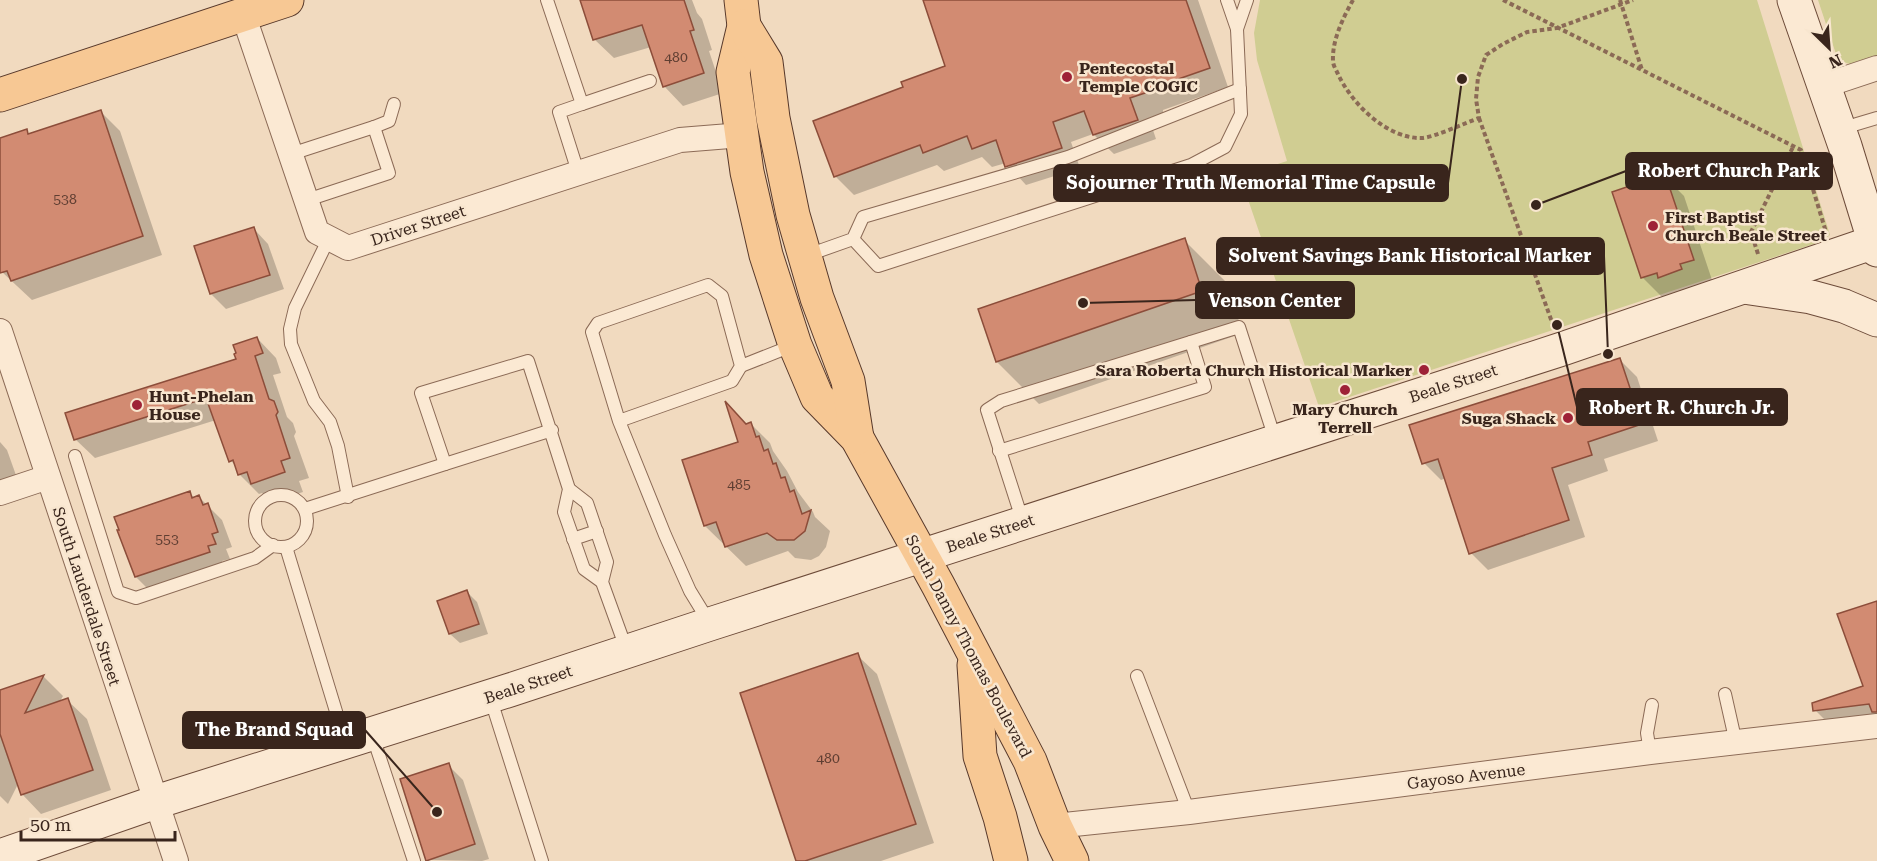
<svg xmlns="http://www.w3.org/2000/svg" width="1877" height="861" font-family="'Roboto Serif',serif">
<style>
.green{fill:#d0cd92}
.shadow{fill:#0003}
.building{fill:#d28b72;stroke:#8c4d3a;stroke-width:1.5}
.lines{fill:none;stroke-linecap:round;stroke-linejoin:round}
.lane-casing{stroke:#8b6a56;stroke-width:14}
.street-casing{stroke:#8b6a56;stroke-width:26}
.secondary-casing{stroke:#6d4b39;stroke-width:35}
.primary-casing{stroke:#58392b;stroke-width:35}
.path{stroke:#8b6a56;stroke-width:4;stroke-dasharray:4.5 3;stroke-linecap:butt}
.lane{stroke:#fbe9d3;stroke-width:12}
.street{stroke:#fbe9d3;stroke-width:24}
.secondary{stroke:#fbe9d3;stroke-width:33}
.primary{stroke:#f7c894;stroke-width:33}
.poi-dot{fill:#9e2237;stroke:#f8e6cf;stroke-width:2}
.labels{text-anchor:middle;stroke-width:5;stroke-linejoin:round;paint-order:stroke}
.number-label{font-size:14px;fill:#5f3e32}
.poi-label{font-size:16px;font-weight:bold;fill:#39251c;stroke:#f8e6cf;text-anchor:start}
.street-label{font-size:16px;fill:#39251c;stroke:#f8e6cf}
.leader{fill:none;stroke:#39251c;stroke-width:2}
.callout-dot{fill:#39251c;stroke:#f8e6cf;stroke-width:2}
.callout{fill:#39251c;stroke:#39251c;stroke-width:2}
.callout-label{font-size:18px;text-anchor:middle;font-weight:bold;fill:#fff}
</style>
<rect width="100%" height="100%" fill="#f1dabf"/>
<!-- green -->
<g class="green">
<path d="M1260 0H1757L1830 235 1823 241 1319 407 1240 176 1287 161 1257 60 1254 33Z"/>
<path d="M1818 0H1877V60C1861 64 1847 70 1836 54Z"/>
</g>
<!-- shadow -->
<g class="shadow">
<path d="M581 0H692L697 13 702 19 712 50 709 51 723 93 683 106 664 86 651 47 614 58 594 39Z"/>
<path d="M925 0H1198L1228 87 1163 110V113L1149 118 1156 139 1114 154 1093 134 1071 142 1080 168 1026 185 1006 163 992 167 982 157 944 171 937 165 854 195 835 176 905 88 947 67Z"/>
<path d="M101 112 120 131 162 255 32 300 2 272 0 267V140L26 131 30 135Z"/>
<path d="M1664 176 1684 196 1712 280 1699 284 1700 289 1679 296 1675 293 1662 297 1642 277Z"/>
<path d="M254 229 268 244 284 289 226 309 211 294 196 247Z"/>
<path d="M1184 240 1226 282 1243 333 1039 404 997 362 980 310Z"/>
<path d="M257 338 276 358 281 373 273 375 287 417 293 423 296 432 294 436 309 478 299 481 303 492 272 502 262 493 259 494 239 474 237 467 231 461 216 420 95 458 75 439 237 360Z"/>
<path d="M1620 360 1637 377 1658 441 1604 459 1608 471 1568 485 1585 537 1488 570 1471 553 1446 478 1441 480 1424 463Z"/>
<path d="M751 424 770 443 773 451 787 471 798 492 813 512 815 517 830 531 826 547 819 556 811 560 795 558 788 551 746 566 705 526 746 425Z"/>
<path d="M0 442 7 450 17 478 0 483Z"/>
<path d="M189 493 195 498 199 497 222 520 232 547 226 549 230 559 222 561 224 567 151 592 136 577 119 531Z"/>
<path d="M467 592 477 602 488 634 460 643 450 634 439 602Z"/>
<path d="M1877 602V725L1834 729 1815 710 1865 687Z"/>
<path d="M857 655 877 674 934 843 881 861H798Z"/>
<path d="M44 677 63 696 59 703 67 700 87 719 111 790 41 814 22 794 18 784 8 804 0 796V692Z"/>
<path d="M448 765 463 780 489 859 482 861 428 860Z"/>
</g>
<!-- building -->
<g class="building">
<path d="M580 0H684L694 30 690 31 704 73 663 87 642 25 593 40Z"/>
<path d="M923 0H1186L1210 68 1144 91 1145 93 1130 98 1138 120 1093 135 1084 111 1053 122 1062 148 1005 167 996 140 972 149 967 136 923 153 920 145 834 177 813 121 903 87 901 82 945 66Z"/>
<path d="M101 110 143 236 11 281 7 271 0 273V138L27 129 28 134Z"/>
<path d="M1665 174 1694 260 1680 264 1682 269 1658 278 1657 273 1641 278 1612 192Z"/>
<path d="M254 227 270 275 210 294 194 246Z"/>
<path d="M1185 238 1202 291 996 362 978 309Z"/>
<path d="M257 337 263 353 255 356 269 399 274 401 278 412 276 415 290 458 281 461 285 472 251 484 247 472 238 475 233 460 229 462 206 398 74 440 65 413 236 359 234 354 236 353 233 345Z"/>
<path d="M1620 358 1642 424 1588 442 1592 455 1552 468 1569 520 1469 554 1438 459 1422 464 1409 425Z"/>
<path d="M725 401 746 424 751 422 756 437 759 436 764 451 768 449 773 464 776 463 781 478 785 477 790 492 794 490 802 514 811 510 805 531 794 540H777L767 533 725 547 716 522 704 526 682 460 738 442Z"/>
<path d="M190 491 192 498 199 495 203 505 208 503 218 532 212 534 216 544 208 546 210 552 135 577 117 530H119L114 517Z"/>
<path d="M467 590 479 624 449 634 437 601Z"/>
<path d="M1877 601V712H1872L1869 704 1813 711 1812 703 1863 686 1837 614Z"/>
<path d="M858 653 916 824 805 861H796L740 693Z"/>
<path d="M44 675 25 713 68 698 93 770 21 795 0 734V690Z"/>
<path d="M449 763 475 844 426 861 400 779Z"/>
</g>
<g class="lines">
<defs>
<g id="lane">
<path d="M547 0 582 104 559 112 578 172"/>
<path d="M1237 29 1247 0"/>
<path d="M582 104 650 81"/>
<path d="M374 127 389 121 394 104"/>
<path d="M1840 129 1877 118"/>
<path d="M291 154 374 127 389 173 307 200"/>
<path d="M329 238 295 308 290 329 291 344 314 401 330 422 338 446 348 497"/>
<path d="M853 239 878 266 1191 165 1225 147 1241 114 1237 29 1227 0"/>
<path d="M805 256 853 239 863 217 1068 157 1240 89"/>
<path d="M741 366 794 345"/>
<path d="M619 421 732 381 741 366 722 296 708 285 598 323 592 332 619 421 665 535 690 591 709 622"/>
<path d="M552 430 445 464 421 393 528 361 569 489 564 512 584 569 602 582"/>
<path d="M999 451 1205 387 1191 342"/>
<path d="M75 456 118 592 136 598 255 558 273 545"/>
<path d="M569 489 587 503 607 562 602 582 627 651"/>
<circle cx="281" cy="521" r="26"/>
<path d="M305 509 445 464"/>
<path d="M1023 522 987 410 1001 401 1239 327 1275 439"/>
<path d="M573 539 597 531"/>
<path d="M286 547 345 741"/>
<path d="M1137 676 1189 812"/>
<path d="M1725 694 1736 743"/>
<path d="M490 697 542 861"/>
<path d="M372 734 414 861"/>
<path d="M1650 752 1647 733 1652 705"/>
</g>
<g id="street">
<path d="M243 14 317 232 348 248 680 140 742 135"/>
<path d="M1823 86 1877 68"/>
<path d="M0 331 176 861"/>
<path d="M0 493 48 477"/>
<path d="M1055 826 1189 812 1650 752 1877 726"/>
</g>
<g id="secondary">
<path d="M1794 0 1845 146 1877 250"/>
<path d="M1750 288 1811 297 1844 306 1877 320"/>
<path d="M0 856 156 802 510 690 710 624 1562 349 1874 242"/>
</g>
<g id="primary">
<path d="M741 0 744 26 733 72 747 172 766 255 795 345 817 397 857 438 938 585 1030 761 1055 826 1072 861"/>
<path d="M744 26 766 62 773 118 793 215 817 298 848 381 857 438"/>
<path d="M0 95 287 0"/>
<path d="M974 665 980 756 1000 817 1011 861"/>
</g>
</defs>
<!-- lane casing -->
<use href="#lane" class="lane-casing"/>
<!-- street casing -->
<use href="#street" class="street-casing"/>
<!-- secondary casing -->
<use href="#secondary" class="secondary-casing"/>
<!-- primary casing -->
<use href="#primary" class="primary-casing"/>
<!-- path -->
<g class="path">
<path d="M1353 0C1343 18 1332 40 1333 61 1333 65 1336 70 1338 74 1352 104 1387 139 1422 138 1435 137 1465 123 1479 118L1476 99 1478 77 1486 55 1503 44 1527 32 1557 28 1633 0"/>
<path d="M1503 0 1801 150 1826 232"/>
<path d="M1620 0 1642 70"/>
<path d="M1479 118 1553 325"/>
<path d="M1758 254 1751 232 1793 147"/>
</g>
<!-- lane -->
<use href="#lane" class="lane"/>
<!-- street -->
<use href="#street" class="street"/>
<!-- secondary -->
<use href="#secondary" class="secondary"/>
<!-- primary -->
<use href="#primary" class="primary"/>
</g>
<!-- markers -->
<g class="poi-dot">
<circle cx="1067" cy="77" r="6"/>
<circle cx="1653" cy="226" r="6"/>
<circle cx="1424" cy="370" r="6"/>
<circle cx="1345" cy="390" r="6"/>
<circle cx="137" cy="405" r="6"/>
<circle cx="1568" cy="418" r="6"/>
</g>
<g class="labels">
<!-- number labels -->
<g class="number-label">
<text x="676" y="62">480</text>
<text x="65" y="204">538</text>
<text x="739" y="489">485</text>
<text x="167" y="544">553</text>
<text x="828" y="763">480</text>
</g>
<!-- poi labels -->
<g class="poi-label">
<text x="1079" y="74">Pentecostal<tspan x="1079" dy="18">Temple COGIC</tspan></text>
<text x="1665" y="223">First Baptist<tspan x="1665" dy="18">Church Beale Street</tspan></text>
<text x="1412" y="376" text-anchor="end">Sara Roberta Church Historical Marker</text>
<text x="149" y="402">Hunt-Phelan<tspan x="149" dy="18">House</tspan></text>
<text x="1345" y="415" text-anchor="middle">Mary Church<tspan x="1345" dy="18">Terrell</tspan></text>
<text x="1556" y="424" text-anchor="end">Suga Shack</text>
</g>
<!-- street labels -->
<g class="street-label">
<text transform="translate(418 225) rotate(-18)" y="6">Driver Street</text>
<text transform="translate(1453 383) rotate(-18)" y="6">Beale Street</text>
<text transform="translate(990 533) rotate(-18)" y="6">Beale Street</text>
<text transform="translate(87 596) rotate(72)" y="6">South Lauderdale Street</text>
<text transform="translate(969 646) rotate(62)" y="6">South Danny Thomas Boulevard</text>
<text transform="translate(528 684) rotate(-18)" y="6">Beale Street</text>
<text transform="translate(1466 776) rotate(-7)" y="6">Gayoso Avenue</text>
</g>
</g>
<!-- callouts -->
<path class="leader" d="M1536 205L1626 171M1462 79L1448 183M1608 354L1604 256M1083 303L1196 300M1557 325L1577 407M437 812L365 730"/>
<g class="callout-dot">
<circle cx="1536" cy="205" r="6"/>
<circle cx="1462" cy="79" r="6"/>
<circle cx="1608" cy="354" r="6"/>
<circle cx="1083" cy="303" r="6"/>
<circle cx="1557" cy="325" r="6"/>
<circle cx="437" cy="812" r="6"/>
</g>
<g class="callout">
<rect x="1626" y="153" width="206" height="36" rx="6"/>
<rect x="1054" y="165" width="394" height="36" rx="6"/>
<rect x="1217" y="238" width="387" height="36" rx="6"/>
<rect x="1196" y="282" width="158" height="36" rx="6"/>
<rect x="1577" y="389" width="210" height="36" rx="6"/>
<rect x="183" y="712" width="182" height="36" rx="6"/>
</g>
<g class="callout-label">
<text x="1729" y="177">Robert Church Park</text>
<text x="1251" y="189">Sojourner Truth Memorial Time Capsule</text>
<text x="1410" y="262">Solvent Savings Bank Historical Marker</text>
<text x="1275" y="307">Venson Center</text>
<text x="1682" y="414">Robert R. Church Jr.</text>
<text x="274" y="736">The Brand Squad</text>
</g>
<!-- north arrow -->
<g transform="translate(1829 48) rotate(155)" stroke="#f8e6cf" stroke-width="4.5" paint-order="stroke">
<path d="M0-4.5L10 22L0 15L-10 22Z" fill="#39251c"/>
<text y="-9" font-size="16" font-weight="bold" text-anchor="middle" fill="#39251c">N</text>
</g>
<!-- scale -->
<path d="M21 831v9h154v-9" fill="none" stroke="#39251c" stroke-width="3"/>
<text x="30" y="831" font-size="18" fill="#39251c" stroke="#f8e6cf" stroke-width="4.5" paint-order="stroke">50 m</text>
</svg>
